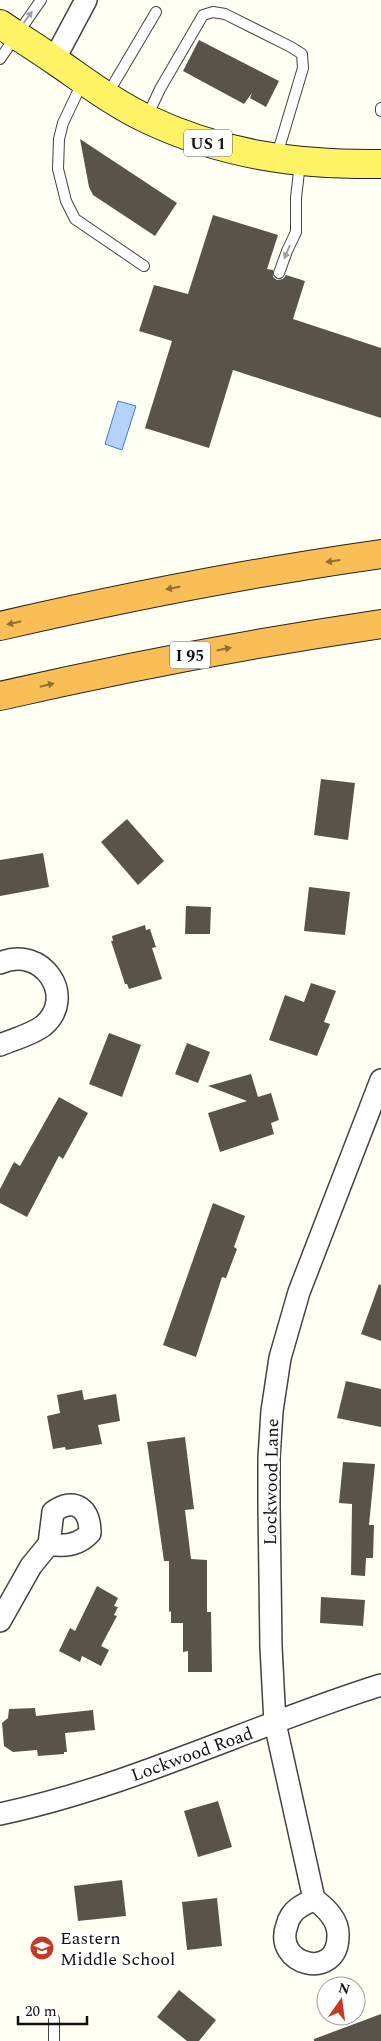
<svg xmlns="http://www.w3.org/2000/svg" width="381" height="2041" font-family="Spectral,serif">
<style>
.water{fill:#b5d3f9;stroke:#397ad3}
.building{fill:#59534c}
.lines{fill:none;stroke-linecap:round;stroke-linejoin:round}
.service-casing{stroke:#434343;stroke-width:12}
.minor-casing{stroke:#434343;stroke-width:24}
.primary-casing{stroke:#212121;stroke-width:30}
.motorway-casing{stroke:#212121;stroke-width:30}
.service{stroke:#fff;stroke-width:10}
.minor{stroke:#fff;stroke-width:21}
.primary{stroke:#fdf365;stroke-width:28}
.motorway{stroke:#f9be56;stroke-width:28}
.oneway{fill:#9f9f9f}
.oneway2{fill:#907036}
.labels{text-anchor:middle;stroke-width:5;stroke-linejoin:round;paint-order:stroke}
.shield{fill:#fff;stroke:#585858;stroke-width:1}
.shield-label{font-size:16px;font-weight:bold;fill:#101010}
.street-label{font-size:18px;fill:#101010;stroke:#fff}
.poi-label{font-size:18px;fill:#101010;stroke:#fff;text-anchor:start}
</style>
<rect width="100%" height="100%" fill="#fffff3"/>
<!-- water -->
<path class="water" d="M118 401 136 406 122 450 105 444Z"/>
<!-- building -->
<g class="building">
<path d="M199 40 279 81 266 107 250 98 252 93 244 104 183 71Z"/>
<path d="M80 139 177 203 155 236 93 195 89 187Z"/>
<path d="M213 215 278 235 267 269 273 270V277L277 280 283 279 286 275 305 281 293 319 381 348V418L233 370 209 448 145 428 172 341 139 331 154 285 188 294Z"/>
<path d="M321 779 355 783 348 840 314 835Z"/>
<path d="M127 819 164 861 138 885 101 842Z"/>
<path d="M43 853 49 887 0 896V860Z"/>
<path d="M309 887 350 892 345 935 304 931Z"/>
<path d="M186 906 211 907 210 934H185Z"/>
<path d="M145 925 146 930 150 929 156 947 152 948 162 979 129 989 127 984H125L111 941H113L112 936Z"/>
<path d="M311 983 336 991 324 1022 330 1024 317 1056 269 1040 285 995 304 1002Z"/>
<path d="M109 1033 141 1045 122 1097 89 1084Z"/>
<path d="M187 1043 210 1052 198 1083 175 1074Z"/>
<path d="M251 1074 258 1097 271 1093 279 1120 271 1123 274 1134 220 1152 208 1113 247 1101 208 1086Z"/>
<path d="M59 1097 88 1113 63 1159 59 1156 27 1217 0 1203V1189L14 1162 20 1166Z"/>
<path d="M213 1203 245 1216 234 1247 237 1249 226 1278 222 1277 196 1357 163 1345Z"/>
<path d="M379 1284 381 1285V1341L361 1334Z"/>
<path d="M346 1381 381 1389V1427L337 1418Z"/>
<path d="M82 1390 84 1400 116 1394 120 1421 98 1425 102 1444 66 1450 65 1447 53 1449 47 1416 60 1413 57 1395Z"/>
<path d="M185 1437 194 1509 185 1510 191 1559 207 1560V1612H211L212 1672H188V1651L183 1652V1623H171V1611L169 1612V1561H164L147 1442Z"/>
<path d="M343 1462 375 1464 369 1525H374L373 1558H366L365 1576 351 1575 352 1504 339 1503Z"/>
<path d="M97 1586 118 1598 114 1606 118 1607 114 1615 117 1616 101 1646 109 1650 101 1666 82 1656 80 1662 59 1651 70 1628 75 1631Z"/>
<path d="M321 1597 365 1600 363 1626 320 1623Z"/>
<path d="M35 1708 36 1716 93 1710 95 1730 65 1733 67 1752H64V1754L38 1756 37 1750 13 1752 4 1746 2 1723 8 1718 9 1709Z"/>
<path d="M218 1801 232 1847 198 1857 184 1811Z"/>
<path d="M122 1880 126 1916 78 1921 74 1886Z"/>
<path d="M217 1898 222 1946 187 1950 182 1902Z"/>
<path d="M179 1990 216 2020 199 2041H187L157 2017Z"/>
<path d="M381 2014V2041H314V2039Z"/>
</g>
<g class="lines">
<defs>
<g id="service">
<path d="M0 59 41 0"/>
<path d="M83 81 63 123 59 139 58 169 66 201 75 219 144 266"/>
<path d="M107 95 156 12"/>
<path d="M381 108V111"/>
<path d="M146 119 160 89 203 15 213 12 225 14 291 47 302 54 303 68 277 155"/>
<path d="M279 273 287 251 296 232V198L300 163"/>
<path d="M54 2019V2041"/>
</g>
<g id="minor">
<path d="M54 60 86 0"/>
<path d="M0 963C42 944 78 997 43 1026 31 1035 14 1039 0 1045"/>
<path d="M0 1621 31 1566 49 1544 53 1512C75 1496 90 1509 90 1533 79 1545 64 1547 49 1544"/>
<path d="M0 1814C132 1786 253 1725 381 1685"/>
<path d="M314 1899C309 1902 302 1905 297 1909 293 1912 288 1919 287 1925 272 1965 338 1982 338 1936 339 1920 326 1908 314 1899L275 1723 271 1647 269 1506V1458L272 1411 280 1358 299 1292 381 1080"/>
</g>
<path id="primary" d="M0 24C19 37 38 49 57 62 86 82 115 104 147 119 223 155 298 165 381 164"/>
<g id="motorway">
<path d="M0 626C126 597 253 572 381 554"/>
<path d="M0 696C126 667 253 643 381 624"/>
</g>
</defs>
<!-- service casing -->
<use href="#service" class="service-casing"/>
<!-- minor casing -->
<use href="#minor" class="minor-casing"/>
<!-- primary casing -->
<use href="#primary" class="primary-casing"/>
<!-- motorway casing -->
<use href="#motorway" class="motorway-casing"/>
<!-- service -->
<use href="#service" class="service"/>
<!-- minor -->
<use href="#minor" class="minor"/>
<!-- primary -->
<use href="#primary" class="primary"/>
<!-- motorway -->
<use href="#motorway" class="motorway"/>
</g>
<!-- one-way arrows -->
<defs><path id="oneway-solid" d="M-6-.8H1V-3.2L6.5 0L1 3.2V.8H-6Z" transform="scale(1.25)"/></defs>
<g class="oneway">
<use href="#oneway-solid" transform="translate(28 17) rotate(-54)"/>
<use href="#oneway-solid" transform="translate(287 252) rotate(113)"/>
</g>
<g class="oneway2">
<use href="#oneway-solid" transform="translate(333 561) rotate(172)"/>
<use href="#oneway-solid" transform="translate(173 588) rotate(169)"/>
<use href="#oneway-solid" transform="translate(14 623) rotate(167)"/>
<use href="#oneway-solid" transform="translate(224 649) rotate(-11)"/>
<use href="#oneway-solid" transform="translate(47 685) rotate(-13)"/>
</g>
<!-- icons -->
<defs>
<symbol id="school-disc" viewBox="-11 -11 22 22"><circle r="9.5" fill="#c73721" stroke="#fff"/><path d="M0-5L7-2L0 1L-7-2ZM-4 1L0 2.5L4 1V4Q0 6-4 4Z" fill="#fff"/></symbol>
</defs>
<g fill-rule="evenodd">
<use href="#school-disc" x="28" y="1934" width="28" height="28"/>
</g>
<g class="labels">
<!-- shield labels -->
<g class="shield">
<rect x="184" y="129.5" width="48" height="27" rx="4"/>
<rect x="170" y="641.5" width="40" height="27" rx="4"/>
</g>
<g class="shield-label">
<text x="208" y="149">US 1</text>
<text x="190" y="661">I 95</text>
</g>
<!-- street labels -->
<g class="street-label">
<text transform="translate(271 1482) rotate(-89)" y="6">Lockwood Lane</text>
<text transform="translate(192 1754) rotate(-20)" y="6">Lockwood Road</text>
</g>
<!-- poi labels -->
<g class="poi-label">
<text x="60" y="1944">Eastern<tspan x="60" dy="21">Middle School</tspan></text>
</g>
</g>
<!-- north arrow -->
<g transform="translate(341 2001) rotate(14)"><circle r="24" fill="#ffffff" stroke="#9f9f9f"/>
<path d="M0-4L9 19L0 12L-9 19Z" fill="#c73721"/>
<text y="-8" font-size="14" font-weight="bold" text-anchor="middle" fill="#101010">N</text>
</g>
<!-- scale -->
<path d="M18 2016v8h69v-8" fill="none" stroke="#101010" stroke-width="2.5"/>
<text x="25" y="2016" font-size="15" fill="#101010" stroke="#ffffff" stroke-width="4" paint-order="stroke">20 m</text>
</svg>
